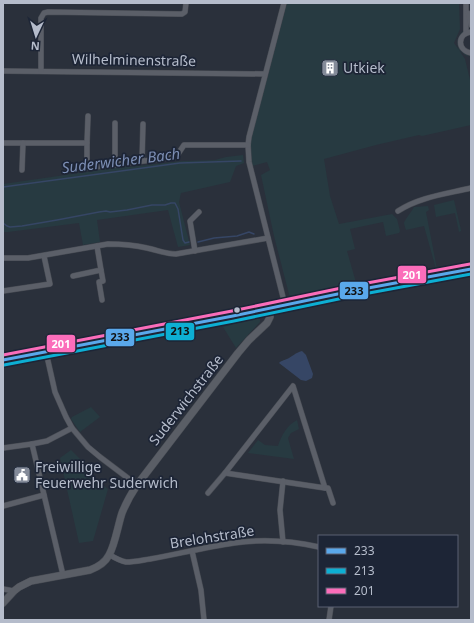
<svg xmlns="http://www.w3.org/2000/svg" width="474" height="623" font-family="'Noto Sans',sans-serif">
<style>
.green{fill:#273a41}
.water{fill:#364665}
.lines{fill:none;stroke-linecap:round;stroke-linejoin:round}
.stream{stroke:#364665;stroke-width:1.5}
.minor-casing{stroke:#474b53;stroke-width:6}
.tertiary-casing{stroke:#474b53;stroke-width:7}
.secondary-casing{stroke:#474b53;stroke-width:8}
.minor{stroke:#5b5f68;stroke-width:5}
.tertiary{stroke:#5b5f68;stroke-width:6}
.secondary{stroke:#5a5e66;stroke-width:7}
.bus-1-casing{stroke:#1d2536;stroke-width:6}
.bus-2-casing{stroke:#1d2536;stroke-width:6}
.bus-3-casing{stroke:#1d2536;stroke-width:6}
.bus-1{stroke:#5aa8eb;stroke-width:3}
.bus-2{stroke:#0dafd3;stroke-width:3}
.bus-3{stroke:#fb6dba;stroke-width:3}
.bus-dot{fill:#b5bccb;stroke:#1d2536;stroke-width:1.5}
.labels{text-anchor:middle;stroke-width:3.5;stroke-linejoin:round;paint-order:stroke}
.street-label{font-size:14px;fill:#b5bccb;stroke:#1d2536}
.poi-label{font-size:14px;fill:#b5bccb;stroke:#1d2536;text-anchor:start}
.water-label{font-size:15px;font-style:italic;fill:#7c8eb4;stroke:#1d2536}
.line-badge{stroke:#1d2536;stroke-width:1.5}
.badge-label{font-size:11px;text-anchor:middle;font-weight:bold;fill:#fff}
.pale-badge-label{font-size:11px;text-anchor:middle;font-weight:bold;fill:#111}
</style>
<rect width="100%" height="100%" fill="#2a303b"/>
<!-- green -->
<g class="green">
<path d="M287 3H459L460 29 454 43 459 50C456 42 457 36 464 30L463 33V51L469 57 465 55 459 50 465 59 471 84V125L422 136 419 135 376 145 324 159 330 196 339 224 392 214 397 219 400 231 399 233 386 236 383 222 350 229 355 249 347 251 357 286 290 298 274 236 261 175 270 170 267 162 252 166 250 143Z"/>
<path d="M243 155 244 163 236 166 230 182 181 193 179 202 190 245 178 247 168 210 97 220 100 242 83 245 79 223 8 232H3V184L128 166 129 167 183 161 215 160 226 157Z"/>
<path d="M454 200 461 230V231L459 232 455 213 436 217 434 205Z"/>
<path d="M428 206 429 210 426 212 437 269H436L424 226 406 230C406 230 404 224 404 223 404 221 412 211 414 207Z"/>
<path d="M257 318 260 319V322L236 348 223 327 231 325 239 321Z"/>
<path d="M91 407 100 417 80 432 71 419 72 417Z"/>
<path d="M297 420 299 429 291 433 288 438 294 459 248 453 258 440 265 445 278 446C281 436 287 425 297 420Z"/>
<path d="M71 450 93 472 90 475 108 489 93 541 79 543 60 458Z"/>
</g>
<!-- water -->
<path class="water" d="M302 351 306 355 313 374 312 378 306 381 301 380 279 363C282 360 283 361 287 359 293 356 295 353 302 351Z"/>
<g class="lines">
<!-- stream -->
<g class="stream">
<path d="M3 187 180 163 241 161"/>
<path d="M3 223 7 226 10 227 22 226 57 220 99 212 106 211 110 212 127 210 152 205H165L171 203H175L178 209 183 240 185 243 189 242"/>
<path d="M198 242 214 238 237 236 249 232 254 234"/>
</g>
<defs>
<g id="minor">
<path d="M284 3 249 137 248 145 249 162 285 305"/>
<path d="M466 3V33"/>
<path d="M468 13 471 25"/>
<path d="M471 32C457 34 457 50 471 53"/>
<path d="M3 71 265 74"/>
<path d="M41 71V18L44 13 48 12 179 14H182L185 12 186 3"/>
<path d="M3 143H87V168L176 157 184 145H248"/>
<path d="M87 143 88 116"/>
<path d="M142 161 143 124"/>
<path d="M115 165V123"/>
<path d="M22 170 23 143"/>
<path d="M398 211C419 197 446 194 471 188"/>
<path d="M195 251 190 221 199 212"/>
<path d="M3 258H28L108 244C121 244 134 245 147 248 157 250 166 254 176 254L268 238"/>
<path d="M101 270 103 281 99 282 102 300"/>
<path d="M73 276 101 270 97 246"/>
<path d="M3 291 50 284 44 256"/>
<path d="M46 352 55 392 66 417 72 428 88 447 100 457 137 485"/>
<path d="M293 386 325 488 225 473Z"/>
<path d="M32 444 47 441 72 428"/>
<path d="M3 448 32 444 63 575"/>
<path d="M283 481 280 510 283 542"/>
<path d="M325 488H328L333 503"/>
<path d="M208 493 225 473"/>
<path d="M3 506 44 495"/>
<path d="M192 551 201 590 204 620"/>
<path d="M110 555C115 558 120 561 126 562 134 562 143 560 150 559 178 554 206 547 234 543 262 539 292 541 319 547"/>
<path d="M3 589 14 591"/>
<path d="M329 620 331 606"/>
</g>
<path id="tertiary" d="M3 360 270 308"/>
<path id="secondary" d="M3 603 14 591 19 587 31 581 90 570C98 567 105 563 109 555 115 545 118 525 122 513 126 503 131 494 137 485L238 353 249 340 267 323 270 317V308L471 269"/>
</defs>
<!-- minor casing -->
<use href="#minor" class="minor-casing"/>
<!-- tertiary casing -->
<use href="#tertiary" class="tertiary-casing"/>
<!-- secondary casing -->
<use href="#secondary" class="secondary-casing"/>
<!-- minor -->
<use href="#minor" class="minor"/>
<!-- tertiary -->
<use href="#tertiary" class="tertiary"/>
<!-- secondary -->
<use href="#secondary" class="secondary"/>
<defs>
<path id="bus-1" d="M3 360 233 316 352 291 471 269"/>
<path id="bus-2" d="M4 365 234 321 353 296 471 274"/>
<path id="bus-3" d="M3 355 232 311 351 286 470 264"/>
</defs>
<!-- bus-1 casing -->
<use href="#bus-1" class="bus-1-casing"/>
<!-- bus-2 casing -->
<use href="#bus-2" class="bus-2-casing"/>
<!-- bus-3 casing -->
<use href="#bus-3" class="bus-3-casing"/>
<!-- bus-1 -->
<use href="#bus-1" class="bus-1"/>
<!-- bus-2 -->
<use href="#bus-2" class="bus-2"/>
<!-- bus-3 -->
<use href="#bus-3" class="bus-3"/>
</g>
<!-- icons -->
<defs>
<symbol id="building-square" viewBox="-11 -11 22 22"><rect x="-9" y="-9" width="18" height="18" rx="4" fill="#848b99" stroke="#1d2536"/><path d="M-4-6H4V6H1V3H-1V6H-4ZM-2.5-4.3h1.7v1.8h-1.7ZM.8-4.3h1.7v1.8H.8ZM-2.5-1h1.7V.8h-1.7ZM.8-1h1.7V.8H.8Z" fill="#fff"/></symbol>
<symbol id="civic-square" viewBox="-11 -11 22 22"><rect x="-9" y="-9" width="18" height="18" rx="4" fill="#848b99" stroke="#1d2536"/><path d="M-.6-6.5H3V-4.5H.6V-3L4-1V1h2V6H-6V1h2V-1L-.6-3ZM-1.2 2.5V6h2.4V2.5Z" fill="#fff"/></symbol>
</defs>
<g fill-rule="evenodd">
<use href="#building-square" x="320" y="58" width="20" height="20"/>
<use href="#civic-square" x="12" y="465" width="20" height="20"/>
</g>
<!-- markers -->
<circle class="bus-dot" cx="237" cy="310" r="3.5"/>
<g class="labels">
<!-- street labels -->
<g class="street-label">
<text transform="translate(134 60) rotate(1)" y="5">Wilhelminenstraße</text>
<text transform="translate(186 400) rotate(-52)" y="5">Suderwichstraße</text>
<text transform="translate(212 537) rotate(-9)" y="5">Brelohstraße</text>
</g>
<!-- poi labels -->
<g class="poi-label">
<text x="343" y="73">Utkiek</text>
<text x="35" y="472">Freiwillige<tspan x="35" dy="16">Feuerwehr Suderwich</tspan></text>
</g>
<!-- water labels -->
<g class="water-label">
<text transform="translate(121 161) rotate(-7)" y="5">Suderwicher Bach</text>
</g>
</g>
<g class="line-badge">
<rect x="397" y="265" width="30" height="19" rx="4" fill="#fb6dba"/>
<rect x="339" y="281" width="30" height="19" rx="4" fill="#5aa8eb"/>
<rect x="165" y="322" width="30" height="19" rx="4" fill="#0dafd3"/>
<rect x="105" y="328" width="30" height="19" rx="4" fill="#5aa8eb"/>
<rect x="46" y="334" width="30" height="19" rx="4" fill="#fb6dba"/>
</g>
<g class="badge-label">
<text x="412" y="279">201</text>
<text x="61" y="348">201</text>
</g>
<g class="pale-badge-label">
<text x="354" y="295">233</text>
<text x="180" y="335">213</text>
<text x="120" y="341">233</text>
</g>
<!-- border -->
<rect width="474" height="623" fill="none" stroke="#b5bccb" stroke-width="8"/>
<!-- legend -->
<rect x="318" y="535" width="140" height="72" fill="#1d2536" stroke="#5a6172"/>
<rect x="326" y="548" width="20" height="6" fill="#5aa8eb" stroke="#5a6172"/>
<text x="354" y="555" font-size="12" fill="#b5bccb">233</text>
<rect x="326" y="568" width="20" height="6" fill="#0dafd3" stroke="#5a6172"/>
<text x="354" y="575" font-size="12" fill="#b5bccb">213</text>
<rect x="326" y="588" width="20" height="6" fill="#fb6dba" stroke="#5a6172"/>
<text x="354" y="595" font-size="12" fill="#b5bccb">201</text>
<!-- north arrow -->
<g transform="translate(36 36) rotate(184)" stroke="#1d2536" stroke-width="3" paint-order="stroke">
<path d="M0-3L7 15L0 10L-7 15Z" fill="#b5bccb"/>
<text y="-6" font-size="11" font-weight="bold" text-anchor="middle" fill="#b5bccb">N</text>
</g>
</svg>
